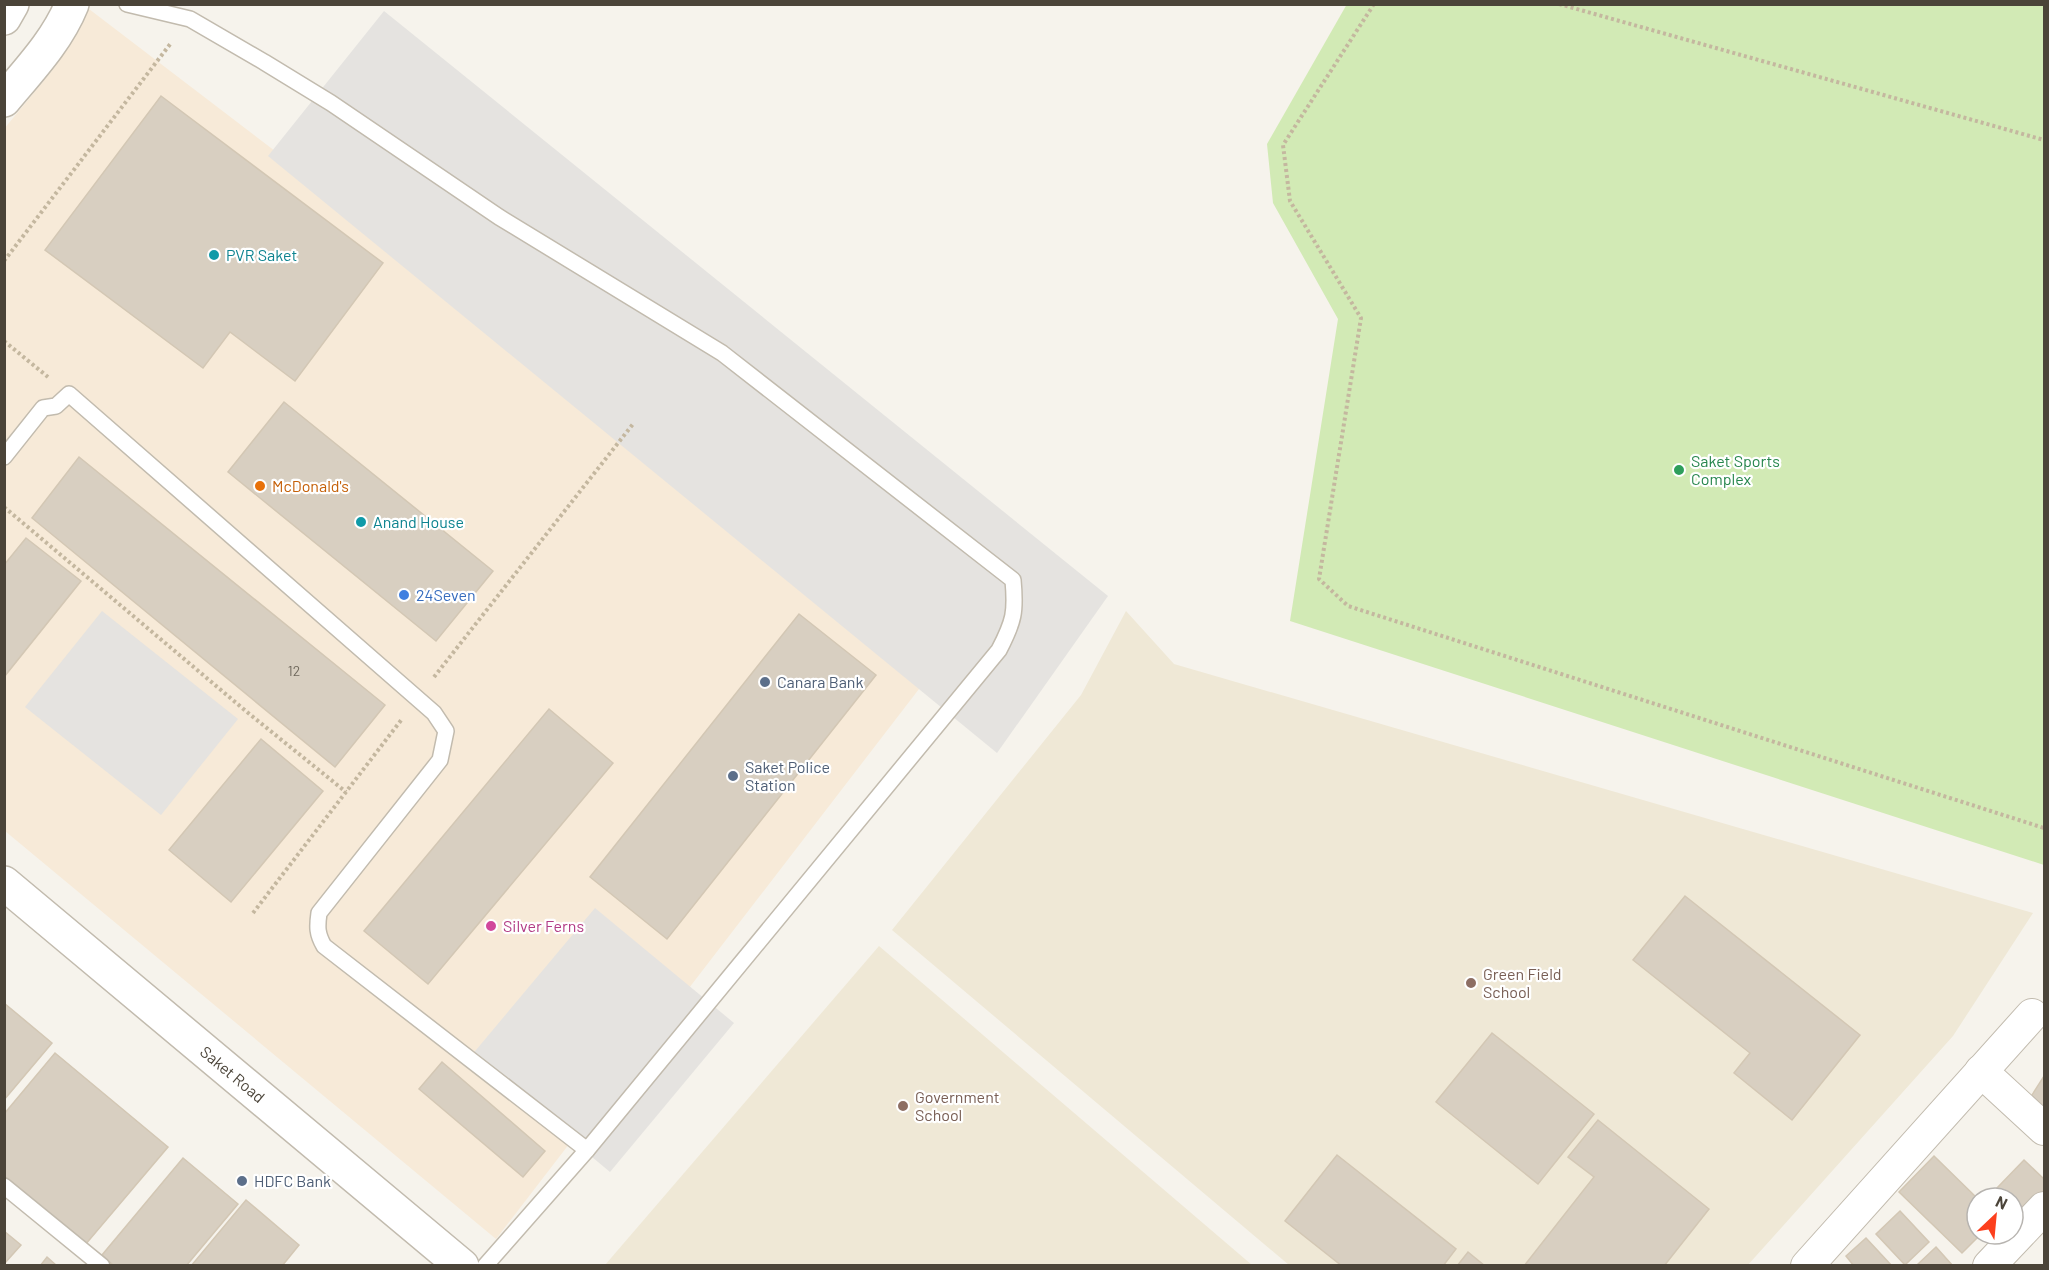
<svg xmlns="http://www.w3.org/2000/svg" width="2049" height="1270" font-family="Barlow,sans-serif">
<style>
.commercial{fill:#f7ead8}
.education{fill:#efe8d6}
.pitch{fill:#d2eab5}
.parking{fill:#e5e3e0}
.building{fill:#d8cfc1;stroke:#d3c7b4;stroke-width:1.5}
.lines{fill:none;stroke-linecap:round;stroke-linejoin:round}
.service-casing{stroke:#c2bbae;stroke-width:18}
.minor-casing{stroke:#c2bbae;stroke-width:34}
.tertiary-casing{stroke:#c2bbae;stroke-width:36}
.path{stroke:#c4b79f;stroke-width:4;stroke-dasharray:3 3;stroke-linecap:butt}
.service{stroke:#fff;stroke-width:15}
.minor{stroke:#fff;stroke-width:32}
.tertiary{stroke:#fff;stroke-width:33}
.culture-dot{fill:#0f9aa8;stroke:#fff;stroke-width:2}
.leisure-dot{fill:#2e9e5b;stroke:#fff;stroke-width:2}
.food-dot{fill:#e8710a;stroke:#fff;stroke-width:2}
.shop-dot{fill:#3f7fe0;stroke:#fff;stroke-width:2}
.service-dot{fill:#5c6f8a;stroke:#fff;stroke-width:2}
.hotel-dot{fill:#d1479c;stroke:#fff;stroke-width:2}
.education-dot{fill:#8d6e63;stroke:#fff;stroke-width:2}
.labels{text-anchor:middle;stroke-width:4.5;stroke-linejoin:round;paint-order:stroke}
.number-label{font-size:14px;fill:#6e675b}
.culture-label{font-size:16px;fill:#0d838f;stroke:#fff;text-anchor:start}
.leisure-label{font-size:16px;fill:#27864d;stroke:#fff;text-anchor:start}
.food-label{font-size:16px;fill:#c56008;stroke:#fff;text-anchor:start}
.shop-label{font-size:16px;fill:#366cbe;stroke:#fff;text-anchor:start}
.service-label{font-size:16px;fill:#4e5e75;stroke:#fff;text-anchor:start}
.hotel-label{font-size:16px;fill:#b23c85;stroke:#fff;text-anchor:start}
.education-label{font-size:16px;fill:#785e54;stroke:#fff;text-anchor:start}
.street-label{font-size:16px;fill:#4b4439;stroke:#fff}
</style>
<rect width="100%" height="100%" fill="#f6f3ec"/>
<!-- commercial -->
<path class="commercial" d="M89 9 500 323 929 676 496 1239 5 831 4 129 55 67Z"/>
<!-- education -->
<g class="education">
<path d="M1126 611 1174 664 2033 913 1953 1036 1747 1266 1289 1265 892 930 1081 695Z"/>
<path d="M879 946 1252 1265H605Z"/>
</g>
<!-- pitch -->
<path class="pitch" d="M1347 4 2044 5V865L1290 621 1338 319 1273 203 1267 144Z"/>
<!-- parking -->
<g class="parking">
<path d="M384 11 1108 596 997 753 268 156Z"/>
<path d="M102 611 238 719 161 815 25 707Z"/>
<path d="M595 908 734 1023 610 1172 471 1056Z"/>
</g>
<!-- building -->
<g class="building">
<path d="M161 96 383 263 295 381 230 332 203 368 45 250Z"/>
<path d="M284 402 493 571 436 641 228 472Z"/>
<path d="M79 457 385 705 335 767 32 518Z"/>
<path d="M26 538 81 581 4 677V565Z"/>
<path d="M799 614 876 675 667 939 590 877Z"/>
<path d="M549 709 613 763 428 984 364 931Z"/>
<path d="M261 739 323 791 231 902 169 850Z"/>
<path d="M1685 896 1860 1035 1792 1120 1734 1073 1750 1053 1633 960Z"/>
<path d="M4 1003 52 1043 4 1100Z"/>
<path d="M1492 1033 1594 1114 1538 1184 1436 1102Z"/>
<path d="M55 1053 168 1147 85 1245 4 1176V1114Z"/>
<path d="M442 1062 545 1151 523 1177 419 1089Z"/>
<path d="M2044 1076V1120L2025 1106Z"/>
<path d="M1598 1120 1709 1209 1664 1266H1524L1594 1177 1568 1157Z"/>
<path d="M1337 1155 1456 1249 1443 1266H1342L1285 1221Z"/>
<path d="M1934 1156 1977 1198V1234H1981L1962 1253 1899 1192Z"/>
<path d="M183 1158 238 1204 186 1266H114L102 1255Z"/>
<path d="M2024 1160 2044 1179V1208L2030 1222 2013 1206V1198H2005L1996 1189Z"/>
<path d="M246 1200 299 1245 282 1266H191Z"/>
<path d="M1900 1211 1929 1242 1905 1265 1876 1234Z"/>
<path d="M4 1231 21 1245 4 1264Z"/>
<path d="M1866 1238 1892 1266H1854L1846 1256Z"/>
<path d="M1936 1247 1953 1266H1918L1917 1265Z"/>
<path d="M1468 1252 1485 1266H1457Z"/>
<path d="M47 1257 57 1266H40Z"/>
</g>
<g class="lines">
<defs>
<g id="service">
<path d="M127 4 190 19 264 62 331 103 499 217 722 353 1013 580C1016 612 1014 621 999 650L587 1150 485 1266"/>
<path d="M4 457 43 408 56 406 69 394 434 713 446 731 440 760 319 913C317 927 317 934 324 946L587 1150"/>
<path d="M4 1186 102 1266"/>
</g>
<g id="minor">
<path d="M1981 1071 2044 1129"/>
<path d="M1807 1266 2032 1015"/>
<path d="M1989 1266 2044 1208"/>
</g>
<g id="tertiary">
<path d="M4 18 12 4"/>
<path d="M4 100C29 70 57 41 72 4"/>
<path id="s1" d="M4 883 462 1266"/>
</g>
</defs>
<!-- service casing -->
<use href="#service" class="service-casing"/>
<!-- minor casing -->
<use href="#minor" class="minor-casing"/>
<!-- tertiary casing -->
<use href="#tertiary" class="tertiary-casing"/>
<!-- path -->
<g class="path">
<path d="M1374 4 1283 145 1290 201 1361 318 1319 579 1348 606 2044 828"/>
<path d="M1559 4 2044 140"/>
<path d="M4 261 171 43"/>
<path d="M4 341 48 377"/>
<path d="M4 507 247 712 346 792"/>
<path d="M434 677 633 424"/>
<path d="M253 913 402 719"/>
</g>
<!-- service -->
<use href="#service" class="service"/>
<!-- minor -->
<use href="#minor" class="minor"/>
<!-- tertiary -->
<use href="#tertiary" class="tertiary"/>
</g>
<!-- markers -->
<g class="culture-dot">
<circle cx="214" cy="255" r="6"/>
<circle cx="361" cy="522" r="6"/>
</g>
<circle class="leisure-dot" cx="1679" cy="470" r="6"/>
<circle class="food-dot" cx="260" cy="486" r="6"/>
<circle class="shop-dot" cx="404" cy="595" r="6"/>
<g class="service-dot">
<circle cx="765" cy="682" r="6"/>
<circle cx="733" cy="776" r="6"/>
<circle cx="242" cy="1181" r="6"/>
</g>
<circle class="hotel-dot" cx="491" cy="926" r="6"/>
<g class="education-dot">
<circle cx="1471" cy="983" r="6"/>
<circle cx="903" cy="1106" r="6"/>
</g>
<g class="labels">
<!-- number labels -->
<g class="number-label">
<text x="294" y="676">12</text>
</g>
<!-- culture labels -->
<g class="culture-label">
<text x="226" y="261">PVR Saket</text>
<text x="373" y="528">Anand House</text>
</g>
<!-- leisure labels -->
<g class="leisure-label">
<text x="1691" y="467">Saket Sports<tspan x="1691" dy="18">Complex</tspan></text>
</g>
<!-- food labels -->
<g class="food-label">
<text x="272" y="492">McDonald's</text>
</g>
<!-- shop labels -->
<g class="shop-label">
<text x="416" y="601">24Seven</text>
</g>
<!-- service labels -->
<g class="service-label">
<text x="777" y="688">Canara Bank</text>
<text x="745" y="773">Saket Police<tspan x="745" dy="18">Station</tspan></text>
<text x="254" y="1187">HDFC Bank</text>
</g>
<!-- hotel labels -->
<g class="hotel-label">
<text x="503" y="932">Silver Ferns</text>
</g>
<!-- education labels -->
<g class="education-label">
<text x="1483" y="980">Green Field<tspan x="1483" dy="18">School</tspan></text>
<text x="915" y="1103">Government<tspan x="915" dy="18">School</tspan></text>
</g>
<!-- street labels -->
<g class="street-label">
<text dy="6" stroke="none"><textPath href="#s1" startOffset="298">Saket Road</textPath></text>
</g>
</g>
<!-- border -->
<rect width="2049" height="1270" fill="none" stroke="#4b4439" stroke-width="12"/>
<!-- north arrow -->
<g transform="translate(1995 1216) rotate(26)"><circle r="28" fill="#ffffff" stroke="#b7b4b0" stroke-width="1.5"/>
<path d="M0-4.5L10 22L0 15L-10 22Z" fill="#fc3f1d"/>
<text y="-9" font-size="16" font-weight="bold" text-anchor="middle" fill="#4b4439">N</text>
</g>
</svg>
